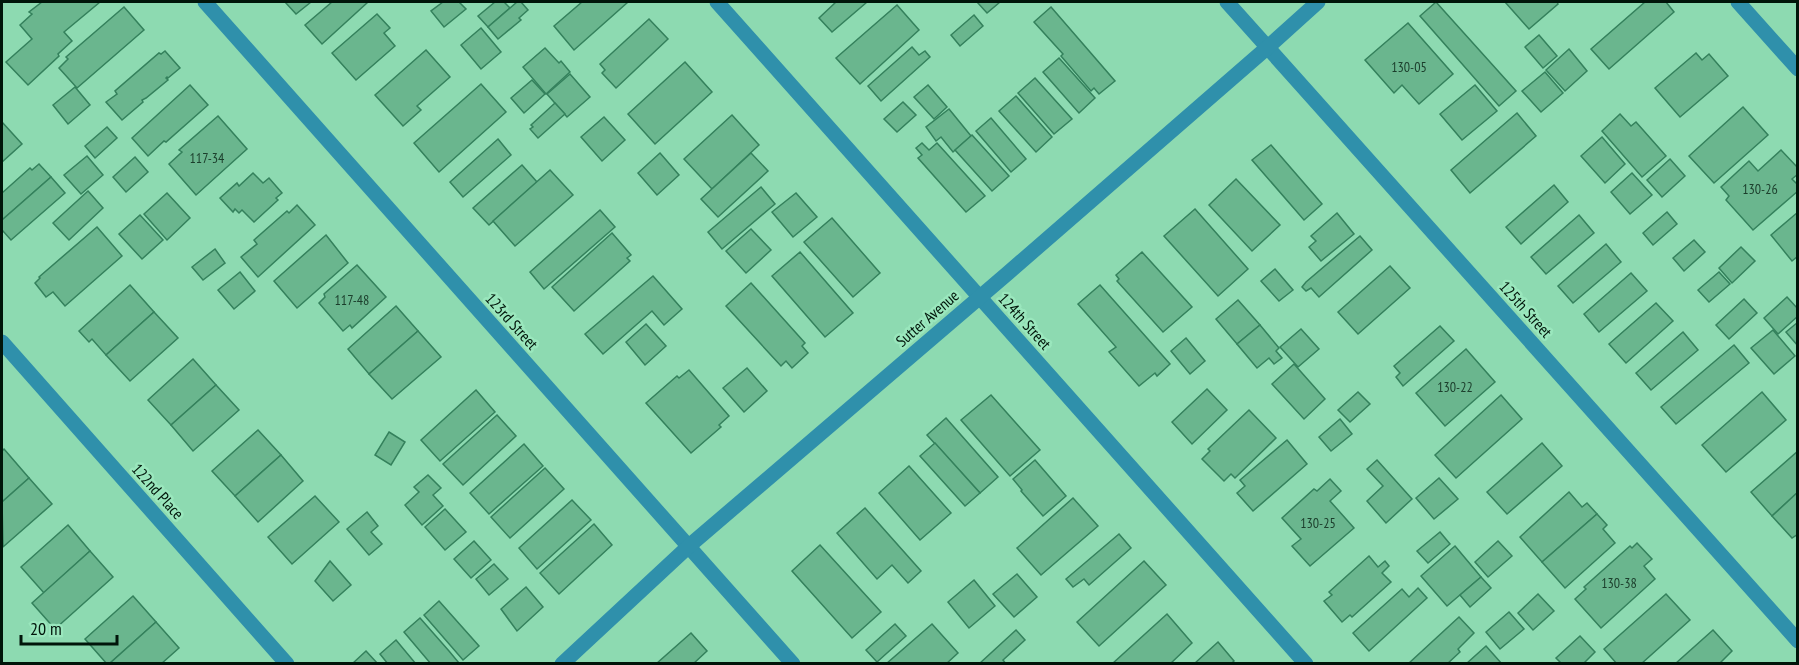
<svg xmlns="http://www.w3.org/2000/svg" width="1799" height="665" font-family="'PT Sans Narrow',sans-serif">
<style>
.building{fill:#6ab68e;stroke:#34815c;stroke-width:1.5}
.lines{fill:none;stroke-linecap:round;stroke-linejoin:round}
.minor{stroke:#2f90ab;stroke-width:15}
.labels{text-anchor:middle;stroke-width:5;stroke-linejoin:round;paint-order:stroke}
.number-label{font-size:14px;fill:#1b3d2b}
.street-label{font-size:16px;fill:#01150a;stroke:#9ae7bd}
</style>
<rect width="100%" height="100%" fill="#8ddab1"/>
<!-- building -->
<g class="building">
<path d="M42 2H100L64 32 72 41 58 54 59 56 28 85 6 62 32 39 20 25 32 14 29 12Z"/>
<path d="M285 2H311L296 14Z"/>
<path d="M332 2H368L322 44 305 25Z"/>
<path d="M443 2H459L466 9 444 27 431 11Z"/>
<path d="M495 2H504L510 8 488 27 478 16Z"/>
<path d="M517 2H521L528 10 519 18 521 20 498 39 488 27Z"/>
<path d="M582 2H628L574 50 554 26Z"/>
<path d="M836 2H867L832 32 819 18Z"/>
<path d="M977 2H1000L987 13Z"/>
<path d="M1436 2 1516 91 1499 106 1420 16Z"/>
<path d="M1505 2H1557L1558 4 1529 29Z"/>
<path d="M1645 2H1666L1674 12 1609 69 1591 49Z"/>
<path d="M897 5 919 30 860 84 836 58Z"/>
<path d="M124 7 144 30 77 88 59 68 68 59 66 57Z"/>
<path d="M1051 7 1115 81 1099 94 1094 88 1091 91 1061 56 1063 54 1034 22Z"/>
<path d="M377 14 390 28 384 33 395 46 356 80 332 53Z"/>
<path d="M974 15 983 26 960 46 951 35Z"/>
<path d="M649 19 668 39 616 88 602 73 605 70 600 64Z"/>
<path d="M1408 23 1453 74 1419 104 1402 85 1394 93 1365 60Z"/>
<path d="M481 28 501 52 481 69 461 45Z"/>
<path d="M1539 35 1557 56 1543 68 1525 47Z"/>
<path d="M912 47 919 55 925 51 930 57 881 101 868 86Z"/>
<path d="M545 48 559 63 561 61 570 72 546 94 523 67Z"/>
<path d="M1569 49 1587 71 1565 91 1546 70Z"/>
<path d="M426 50 450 77 417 106 421 110 403 126 375 95Z"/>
<path d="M165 51 180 68 168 78 167 77 166 78 168 80 146 98 142 100 143 102 122 120 106 102 117 94 115 91 159 53 161 54Z"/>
<path d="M1696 53 1702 60 1709 54 1728 76 1680 117 1655 88Z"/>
<path d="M1059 58 1095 98 1079 113 1043 72Z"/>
<path d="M685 62 712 92 655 144 628 114Z"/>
<path d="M1545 72 1563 93 1541 112 1522 91Z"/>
<path d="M570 74 590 97 567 117 547 94Z"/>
<path d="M1035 78 1072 119 1054 134 1018 93Z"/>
<path d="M532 80 545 94 524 113 511 98Z"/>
<path d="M481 84 506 112 439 172 414 143Z"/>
<path d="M190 85 208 105 166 142 164 141 148 156 132 138Z"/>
<path d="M928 85 947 107 934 119 914 97Z"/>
<path d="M1475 85 1497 111 1462 140 1440 114Z"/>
<path d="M75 87 90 105 68 124 53 105Z"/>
<path d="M1016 96 1052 137 1036 152 999 111Z"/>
<path d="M903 102 916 115 897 132 884 119Z"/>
<path d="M555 103 565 114 538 138 530 129 533 127 531 125Z"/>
<path d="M1743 107 1768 135 1714 183 1689 156Z"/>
<path d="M949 109 971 136 953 152 941 137 936 141 926 127Z"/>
<path d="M1517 113 1536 136 1470 193 1451 170Z"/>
<path d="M1620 114 1631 126 1636 122 1666 156 1642 177 1602 131Z"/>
<path d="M732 115 759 145 712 189 684 159Z"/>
<path d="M218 116 247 149 196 195 169 164 182 152 179 150Z"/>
<path d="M604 117 625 140 602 161 581 137Z"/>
<path d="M991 118 1026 159 1011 172 976 131Z"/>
<path d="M2 122 22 144 2 162Z"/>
<path d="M107 127 117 138 95 158 85 146Z"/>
<path d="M972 135 1009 176 992 191 955 150Z"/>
<path d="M1602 137 1625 164 1605 183 1581 156Z"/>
<path d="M498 139 511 155 463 197 450 182Z"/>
<path d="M922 143 929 150 937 143 985 196 966 212 918 158 922 155 916 148Z"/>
<path d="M1271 145 1322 204 1304 220 1252 160Z"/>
<path d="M1781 150 1798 168V174L1792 179 1798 185V191L1753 230 1726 200 1729 196 1721 187 1749 161 1758 171Z"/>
<path d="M660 153 679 175 657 195 638 173Z"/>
<path d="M751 153 768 171 718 217 701 199Z"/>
<path d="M87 156 103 175 81 194 64 175Z"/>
<path d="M135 157 148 172 126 192 113 177Z"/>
<path d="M1670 159 1685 176 1662 197 1647 180Z"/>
<path d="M39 164 51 177 2 220V193L30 168 32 170Z"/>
<path d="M522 165 537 182 489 225 473 208Z"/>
<path d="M550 170 573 195 515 246 493 221Z"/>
<path d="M253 173 263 183 269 178 282 193 276 198 278 200 254 222 242 210 239 213 235 209 233 212 220 198 237 183 239 186Z"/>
<path d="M1632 173 1652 195 1630 214 1611 192Z"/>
<path d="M51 177 65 193 11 240 3 231 2 233V220Z"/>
<path d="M1236 179 1280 225 1252 251 1209 205Z"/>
<path d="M1554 185 1568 202 1521 244 1506 227Z"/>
<path d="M761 187 775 204 722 249 708 232Z"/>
<path d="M88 191 103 208 69 240 53 223Z"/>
<path d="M167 193 190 218 167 240 144 214Z"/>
<path d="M796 193 817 217 793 237 772 212Z"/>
<path d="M297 205 315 225 258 277 241 257 257 244 254 240 287 211 289 213Z"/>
<path d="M1195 209 1248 269 1218 296 1164 236Z"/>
<path d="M600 210 615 227 544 289 530 272Z"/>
<path d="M1667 212 1677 224 1653 245 1643 233Z"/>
<path d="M1798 212V256L1792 261 1771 235Z"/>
<path d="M1337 213 1354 234 1321 261 1309 247 1316 241 1311 236Z"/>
<path d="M140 215 163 240 142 259 119 234Z"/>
<path d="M1579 215 1594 233 1546 274 1531 257Z"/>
<path d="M832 218 880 273 853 297 804 242Z"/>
<path d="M97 227 122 256 65 306 53 292 46 297 35 283 40 278 39 277Z"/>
<path d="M751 229 771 250 746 273 726 251Z"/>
<path d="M612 233 631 255 627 258 630 261 574 311 552 287Z"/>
<path d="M326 235 348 263 297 308 274 281Z"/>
<path d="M1360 236 1372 250 1319 297 1311 288 1306 291 1302 287 1306 282Z"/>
<path d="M1694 240 1705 252 1684 271 1673 258Z"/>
<path d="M1606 244 1621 262 1573 303 1558 286Z"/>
<path d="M1741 247 1755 261 1732 283 1719 268Z"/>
<path d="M215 249 225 263 203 280 192 267Z"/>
<path d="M800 252 853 313 825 337 772 276Z"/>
<path d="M1142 252 1192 307 1163 332 1117 281 1119 279 1116 275Z"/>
<path d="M357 265 386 297 352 328 350 325 343 331 319 303 325 297 324 294Z"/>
<path d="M1390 266 1410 288 1358 334 1338 312Z"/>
<path d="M1275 269 1293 290 1279 301 1261 281Z"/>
<path d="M240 272 255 291 234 309 218 290Z"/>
<path d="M1719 272 1730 284 1709 302 1698 290Z"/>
<path d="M1631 273 1647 291 1599 332 1584 314Z"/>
<path d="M653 276 682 309 664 325 652 311 603 354 585 334Z"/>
<path d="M751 283 805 343 802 346 808 353 792 368 786 361 781 366 726 306Z"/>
<path d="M130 285 154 312 106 355 92 339 89 342 79 331Z"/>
<path d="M1100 285 1170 364 1157 376 1155 373 1139 386 1109 352 1116 347 1078 304Z"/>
<path d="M1787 297 1798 309V316L1778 334 1764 318Z"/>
<path d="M1744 299 1757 313 1729 339 1716 325Z"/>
<path d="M1238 300 1260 325 1237 344 1216 319Z"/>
<path d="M1656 303 1673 321 1626 363 1609 344Z"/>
<path d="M396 306 418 331 369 374 348 349Z"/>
<path d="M154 312 178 338 130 381 106 355Z"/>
<path d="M1798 322V346L1786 332Z"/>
<path d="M646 324 666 346 645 365 626 342Z"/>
<path d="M1260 325 1279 348 1276 351 1282 358 1274 364 1269 358 1257 368 1237 344Z"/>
<path d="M1440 326 1454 341 1403 386 1396 377 1400 373 1394 366Z"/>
<path d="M1301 329 1319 349 1298 367 1280 347Z"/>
<path d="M1773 330 1795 356 1774 374 1751 348Z"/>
<path d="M418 331 441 357 392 399 369 374Z"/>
<path d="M1683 332 1698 350 1651 390 1636 373Z"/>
<path d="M1186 338 1205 361 1190 374 1171 351Z"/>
<path d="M1734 345 1749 363 1676 424 1661 407Z"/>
<path d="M1466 349 1495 382 1445 426 1416 393Z"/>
<path d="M193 359 216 385 171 425 148 400Z"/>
<path d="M1294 364 1325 399 1304 419 1272 384Z"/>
<path d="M747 368 767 391 744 412 723 388Z"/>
<path d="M689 370 729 416 719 425 721 427 691 453 646 403 677 376 679 378Z"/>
<path d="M216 385 239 410 193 451 171 425Z"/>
<path d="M1207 389 1227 410 1192 444 1172 422Z"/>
<path d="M476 390 495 412 440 461 421 440Z"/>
<path d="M1358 392 1370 404 1350 422 1338 410Z"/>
<path d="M1762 392 1786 420 1726 472 1702 445Z"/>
<path d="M991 395 1040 450 1010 476 961 420Z"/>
<path d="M1501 395 1522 419 1456 478 1435 455Z"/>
<path d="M1249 410 1276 438 1235 478 1231 474 1224 481 1202 459 1210 451 1208 449Z"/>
<path d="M497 415 516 436 463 485 443 464Z"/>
<path d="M946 418 998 477 980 493 927 435Z"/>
<path d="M1340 419 1352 434 1331 451 1319 437Z"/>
<path d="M258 430 281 455 235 496 212 471Z"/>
<path d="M389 432 405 442 391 465 375 455Z"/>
<path d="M1287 440 1307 464 1253 511 1237 493 1245 486 1240 480Z"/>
<path d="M935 443 980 493 965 506 920 456Z"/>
<path d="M1542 443 1562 466 1507 514 1487 492Z"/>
<path d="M524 444 543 466 489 514 470 493Z"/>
<path d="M4 449 29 478 2 502V451Z"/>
<path d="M1798 451V492L1772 516 1751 492Z"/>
<path d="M281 455 303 481 258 522 235 496Z"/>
<path d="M1035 460 1066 496 1043 516 1021 491 1022 490 1013 479Z"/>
<path d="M1377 460 1412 499 1386 523 1367 501 1383 486 1367 469Z"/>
<path d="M909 466 951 513 920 540 879 493Z"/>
<path d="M545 468 564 489 510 538 491 517Z"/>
<path d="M428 475 441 488 433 495 443 506 422 525 405 505 419 492 414 487Z"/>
<path d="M29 478 52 504 3 547 2 502Z"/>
<path d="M1439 478 1458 499 1434 519 1416 498Z"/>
<path d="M1330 479 1341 491 1330 501 1354 528 1310 566 1292 546 1301 539 1282 518 1314 489 1317 491Z"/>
<path d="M1569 492 1582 507 1587 503 1597 514 1542 562 1520 537Z"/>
<path d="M1798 492V534L1792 538 1772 516Z"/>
<path d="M315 496 339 522 292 564 268 537Z"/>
<path d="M1073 498 1098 526 1041 575 1017 548Z"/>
<path d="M572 500 591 520 537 569 519 548Z"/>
<path d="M865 508 921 571 908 583 892 565 877 579 837 533Z"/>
<path d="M445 509 466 532 445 550 425 527Z"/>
<path d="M367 512 378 526 371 532 382 544 369 555 347 529Z"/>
<path d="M1597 514 1607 525 1603 529 1615 543 1565 588 1542 562Z"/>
<path d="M594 524 612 545 559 594 540 573Z"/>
<path d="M68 525 90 551 44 593 21 567Z"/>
<path d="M1440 532 1450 544 1428 563 1417 551Z"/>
<path d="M1119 534 1131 548 1089 585 1084 579 1073 587 1066 579Z"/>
<path d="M474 541 491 560 471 578 454 559Z"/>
<path d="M1498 541 1512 556 1488 577 1475 562Z"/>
<path d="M1637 543 1652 559 1644 566 1655 579 1601 628 1575 599 1586 589 1584 587 1630 546 1632 548Z"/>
<path d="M820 545 881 612 852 638 792 571Z"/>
<path d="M1455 546 1481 577 1447 606 1421 576Z"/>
<path d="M90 551 113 577 55 629 32 603Z"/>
<path d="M1369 556 1378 567 1385 561 1389 566 1382 573 1391 582 1352 617 1350 615 1342 622 1324 601 1332 595 1329 592Z"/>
<path d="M330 561 351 585 333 601 315 581Z"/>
<path d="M1144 561 1166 585 1099 646 1077 622Z"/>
<path d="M494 564 508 579 489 595 476 579Z"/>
<path d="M1017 574 1037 597 1014 617 993 594Z"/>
<path d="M1481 577 1491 588 1470 607 1460 595Z"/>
<path d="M974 580 995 606 969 628 948 602Z"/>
<path d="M526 587 543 607 517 631 501 609Z"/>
<path d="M1418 588 1427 598 1369 651 1353 633 1402 589 1409 597Z"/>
<path d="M1538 594 1554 611 1533 630 1518 613Z"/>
<path d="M1666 594 1690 620 1641 664H1617L1604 649Z"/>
<path d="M133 596 156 622 109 664H107L85 639Z"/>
<path d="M439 601 479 646 463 660 424 615Z"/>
<path d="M1509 612 1524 629 1500 649 1486 632Z"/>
<path d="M1167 614 1192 643 1170 664H1112Z"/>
<path d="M1459 617 1474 633 1458 649 1460 652 1447 664H1408Z"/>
<path d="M420 618 449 651 459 663 431 664 404 632Z"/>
<path d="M156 622 179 648 161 664H109Z"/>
<path d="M895 624 906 636 877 662 866 650Z"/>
<path d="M932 624 958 653 946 664H886Z"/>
<path d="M1016 630 1025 640 1003 660 1006 664H979Z"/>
<path d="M1713 630 1732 651 1719 664H1675Z"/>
<path d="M691 633 707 651 693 664H656Z"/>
<path d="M1580 636 1595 652 1583 664H1562L1556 658Z"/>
<path d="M396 640 416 664H388L380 654Z"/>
<path d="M1218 642 1234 661 1231 664H1194Z"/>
<path d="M1486 646 1502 664H1466Z"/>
<path d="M366 651 378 664H352Z"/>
</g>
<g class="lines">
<!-- minor -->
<g class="minor">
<path d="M205 2 793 664"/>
<path d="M717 2 1306 664"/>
<path d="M1227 2 1798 641"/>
<path d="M1738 2 1798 69"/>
<path d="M2 342 287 664"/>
<path d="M562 664 689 546 1008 273 1268 47 1318 2"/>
</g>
</g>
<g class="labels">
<!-- number labels -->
<g class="number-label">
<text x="1409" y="72">130-05</text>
<text x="207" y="163">117-34</text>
<text x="1760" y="194">130-26</text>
<text x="352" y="305">117-48</text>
<text x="1455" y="392">130-22</text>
<text x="1318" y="528">130-25</text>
<text x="1619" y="588">130-38</text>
</g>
<!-- street labels -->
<g class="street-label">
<text transform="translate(1526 309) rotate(48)" y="6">125th Street</text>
<text transform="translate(927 318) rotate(-41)" y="6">Sutter Avenue</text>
<text transform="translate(512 321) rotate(48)" y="6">123rd Street</text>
<text transform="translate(1025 321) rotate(48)" y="6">124th Street</text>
<text transform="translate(158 491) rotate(48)" y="6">122nd Place</text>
</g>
</g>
<!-- border -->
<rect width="1799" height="665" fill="none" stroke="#01150a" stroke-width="6"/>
<!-- scale -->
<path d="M21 635v9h96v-9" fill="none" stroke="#01150a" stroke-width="3"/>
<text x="30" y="635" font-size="18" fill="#01150a" stroke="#9ae7bd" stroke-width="4.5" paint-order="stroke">20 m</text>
</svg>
